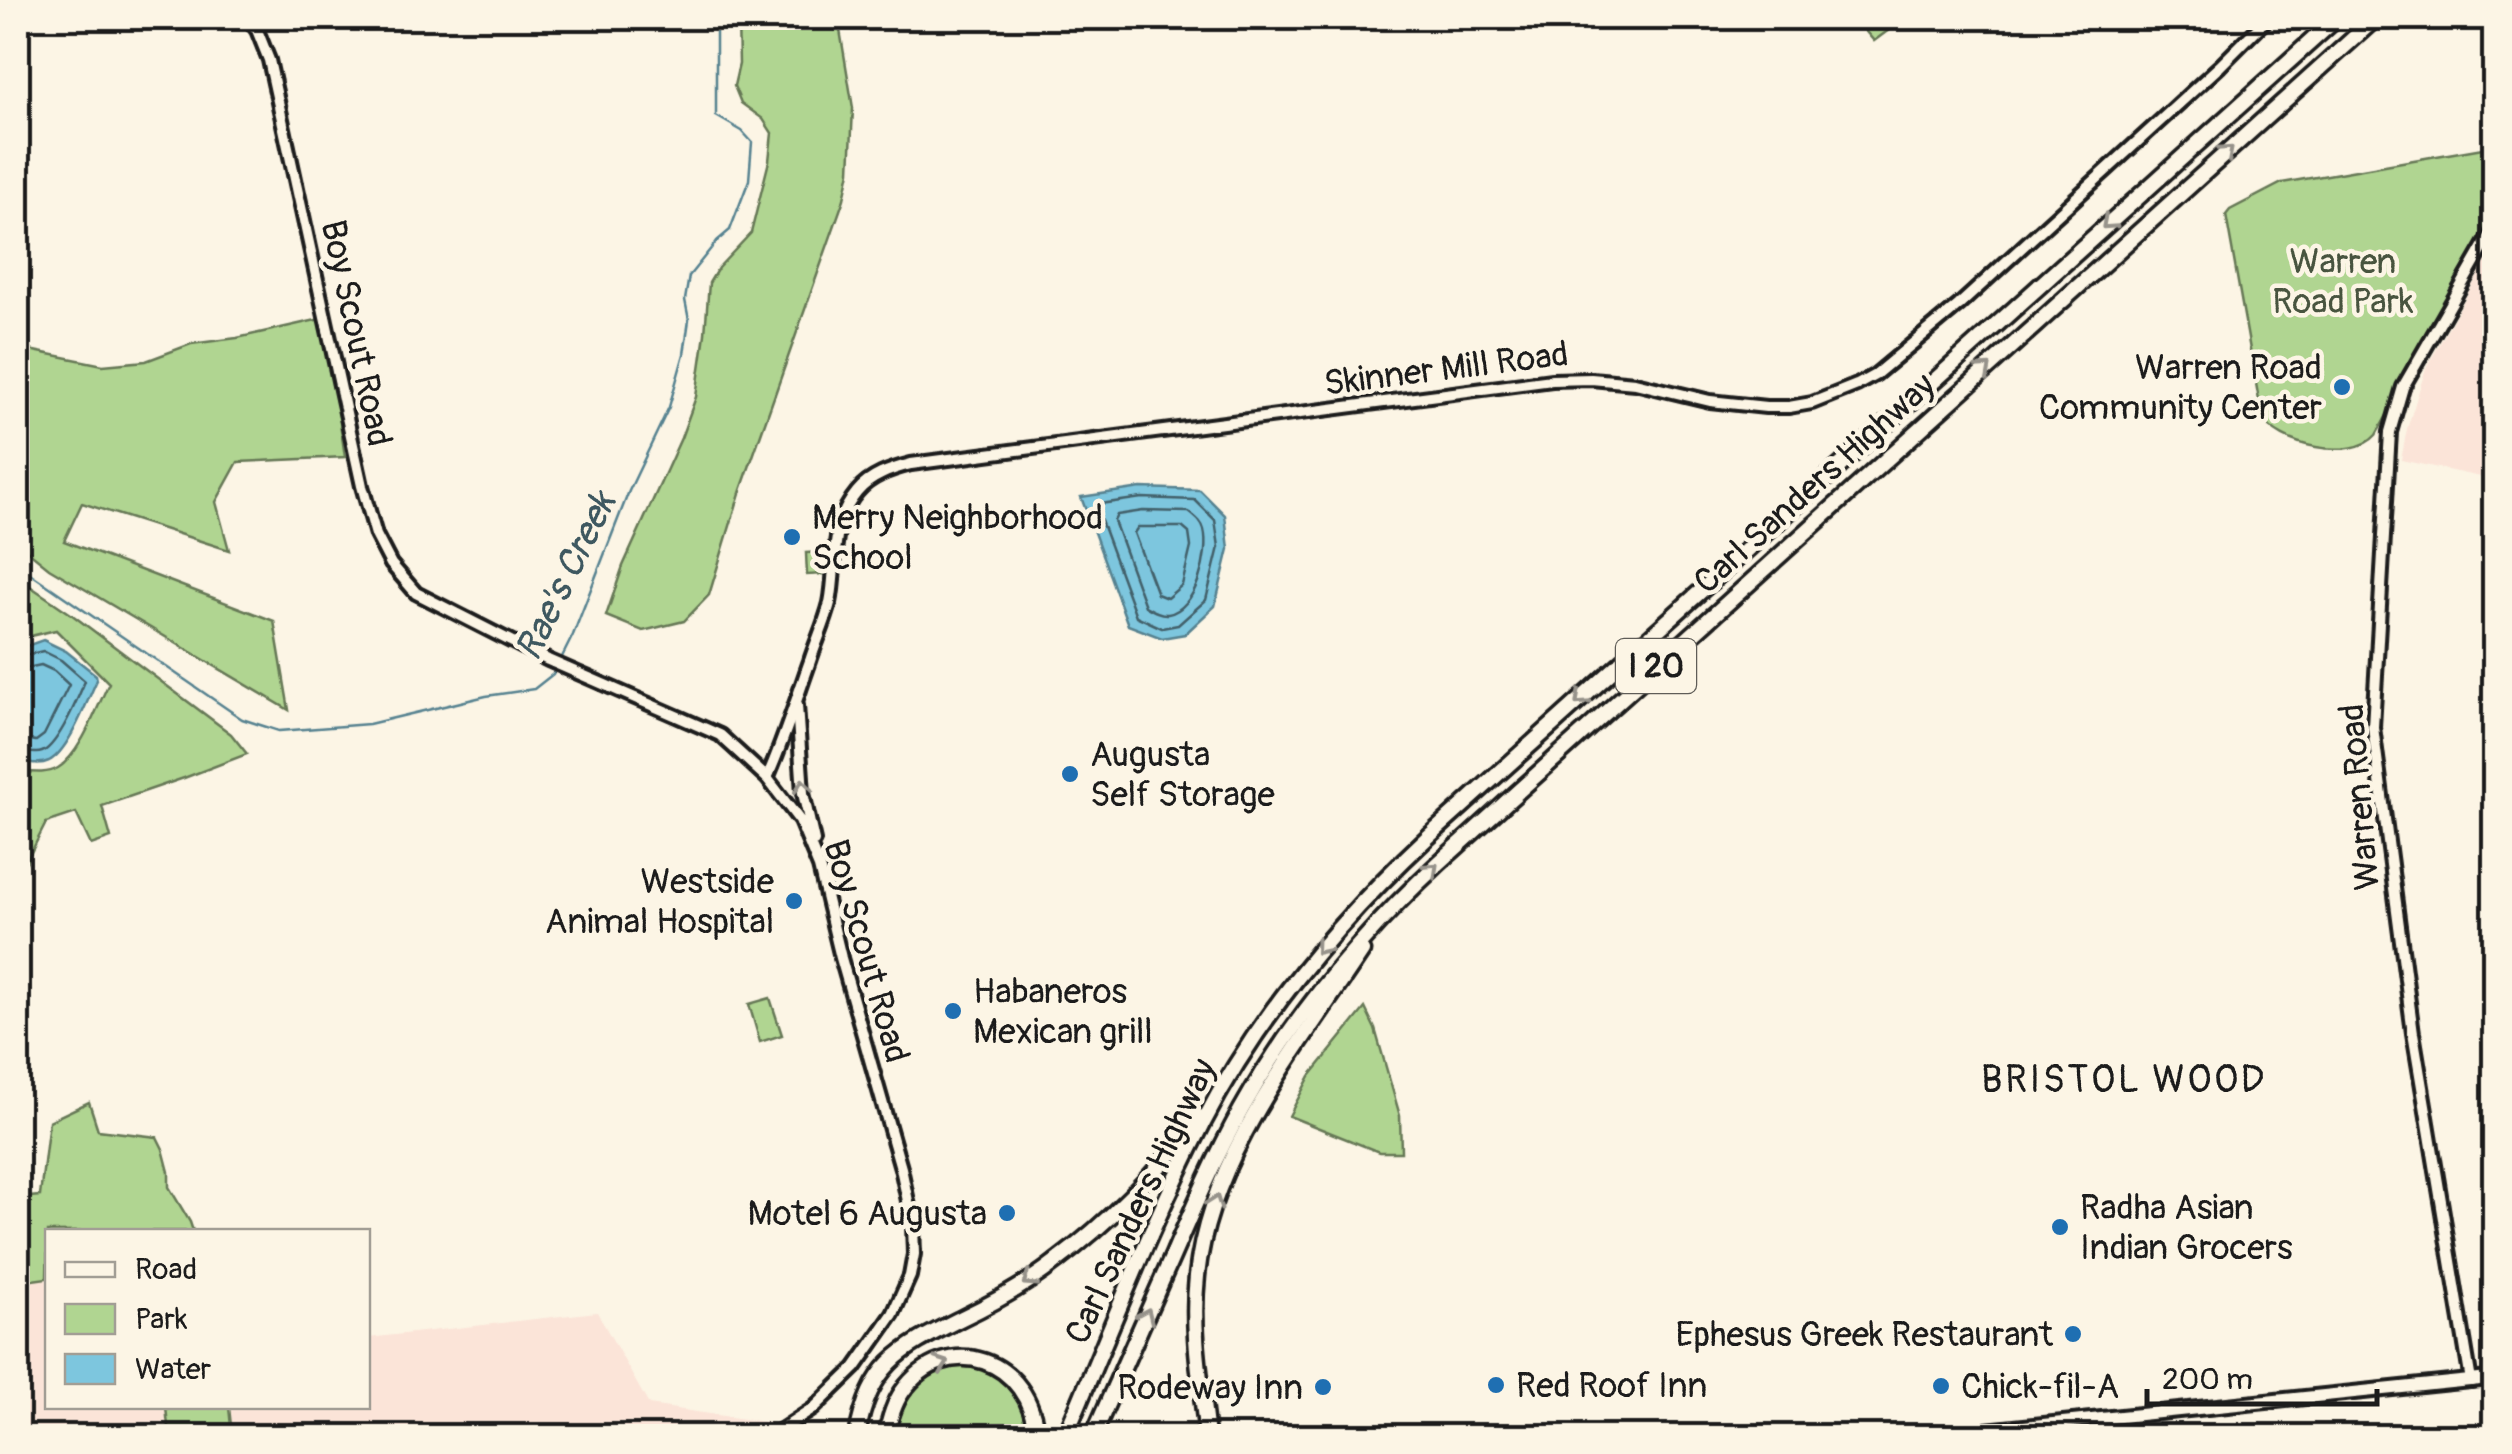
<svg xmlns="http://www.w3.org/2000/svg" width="2512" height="1454" font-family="Pangolin,sans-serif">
<rect width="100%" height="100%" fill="#fcf5e5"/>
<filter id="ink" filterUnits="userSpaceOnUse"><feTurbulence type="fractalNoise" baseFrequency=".01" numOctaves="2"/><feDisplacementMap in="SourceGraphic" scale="20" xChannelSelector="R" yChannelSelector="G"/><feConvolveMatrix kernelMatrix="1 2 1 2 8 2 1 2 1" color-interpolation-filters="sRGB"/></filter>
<g filter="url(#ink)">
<!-- built -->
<g fill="#fbe4d8">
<path d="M 2494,247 L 2494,480 L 2401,460 L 2407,429 L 2426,368 Z"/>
<path d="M 47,1277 L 48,1406 L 368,1406 L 368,1338 L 597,1312 L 649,1405 L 813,1429 L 814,1436 L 18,1436 L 18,1279 Z"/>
</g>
<!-- green -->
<g fill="#b0d591" stroke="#667856" stroke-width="2.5">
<path d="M 738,18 L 838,18 L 853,108 L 850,171 L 844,199 L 740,493 L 709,595 L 684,621 L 643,631 L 606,616 L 623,566 L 681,438 L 696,397 L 705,334 L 709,283 L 718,268 L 751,233 L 769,161 L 772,133 L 763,119 L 741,103 L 734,86 L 739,64 Z"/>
<path d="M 1854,18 L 1905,18 L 1874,41 Z"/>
<path d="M 2494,146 L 2494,223 L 2376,435 C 2353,462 2277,446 2262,417 L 2226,215 L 2230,210 L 2282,183 Z"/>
<path d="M 325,318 L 345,457 L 238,462 L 216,502 L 229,550 L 82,503 L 64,541 L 274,621 L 289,710 L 49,568 L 18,543 L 18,346 L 24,349 L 103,365 L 146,361 L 191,344 L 237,338 Z"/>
<path d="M 823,552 L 824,574 L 807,575 L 806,553 Z"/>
<path d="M 18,578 L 71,614 L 231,734 L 247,754 L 184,778 L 102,806 L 111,838 L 91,845 L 76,813 L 46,823 L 18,878 L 18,771 C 31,772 46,775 58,768 C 81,754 97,707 109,683 L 56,630 L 18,639 Z"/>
<path d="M 770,998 L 782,1035 L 760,1042 L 749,1004 Z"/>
<path d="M 1365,1008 L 1375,1029 L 1400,1116 L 1401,1152 L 1379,1152 L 1289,1116 L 1310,1076 Z"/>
<path d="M 89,1102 L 98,1130 L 157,1137 L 163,1149 L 169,1172 L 169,1187 L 190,1222 L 193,1231 L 48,1232 L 47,1278 L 18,1282 L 18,1198 L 40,1196 L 49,1121 Z"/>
<path d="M 955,1366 C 1009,1370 1022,1384 1028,1436 L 894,1436 C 905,1398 914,1377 955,1366 Z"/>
<path d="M 166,1407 L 229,1407 L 232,1436 L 169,1436 Z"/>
</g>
<!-- water -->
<g fill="#7dc6de" stroke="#568290" stroke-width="2.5">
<path d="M 1141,488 L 1200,490 L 1225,515 L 1229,549 L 1215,606 L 1185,634 L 1162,638 L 1128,625 L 1081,497 Z"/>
<path d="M 43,640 L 66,651 L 96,675 L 97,680 C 87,701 69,751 49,761 C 38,766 28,762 18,760 L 18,649 Z"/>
</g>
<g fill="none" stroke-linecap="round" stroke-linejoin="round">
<!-- shore -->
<g stroke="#43606a" stroke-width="2.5">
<path d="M 1142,498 L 1195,500 L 1215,520 L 1219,547 L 1206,600 L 1178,625 L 1162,628 L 1136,616 L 1097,510 L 1100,504 Z"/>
<path d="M 1143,511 L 1189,512 C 1196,518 1202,522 1204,530 C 1210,554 1196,610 1168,614 C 1160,615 1152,610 1145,606 L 1114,521 L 1117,515 Z"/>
<path d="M 1138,527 L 1182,527 L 1189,533 L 1191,547 L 1182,585 L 1167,598 L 1157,594 L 1134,533 Z"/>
<path d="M 18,657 L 43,651 L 61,660 L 85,681 C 78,698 58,746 42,752 C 35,755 25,751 18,751"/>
<path d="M 18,670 L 41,665 L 54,671 L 69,685 L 44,735 L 36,741 L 18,738"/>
</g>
<!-- stream -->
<g stroke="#568290" stroke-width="2.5">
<path d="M 18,565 L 242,719 L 279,731 L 369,724 L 486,696 L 534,689 L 553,674 L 556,668"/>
<path d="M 560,661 L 573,635 L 629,491 L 669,407 L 684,354 L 689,320 L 685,300 L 689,276 L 717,241 L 730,230 L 749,180 L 752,142 L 742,131 L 716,116 L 716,18"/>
</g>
<!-- secondary casing -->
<g stroke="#1c1c1c" stroke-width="18">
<g id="secondary">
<path d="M 248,18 L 257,30 L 269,60 L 362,486 L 376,535 L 391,564 L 416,593 L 548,660 L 720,735 L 767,778 L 800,821 L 819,867 L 841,958 L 901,1168 L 913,1225 L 914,1254 L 910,1276 L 893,1314 L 855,1368 L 813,1409 L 772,1436"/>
<path d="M 797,705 L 803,793 L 814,841"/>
<path d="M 767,778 C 784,740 796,700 810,661 C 816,642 825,623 830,603 C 838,563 828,527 857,492 C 870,476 891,469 911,464 L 1552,380 L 1591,379 L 1635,383 L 1710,401 L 1766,407 L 1789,407 L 1812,403 L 1857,385 L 1875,375 L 1959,305 L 2220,66 L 2268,18"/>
<path d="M 2471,1381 L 2413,1033 L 2373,727 L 2390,432 L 2403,387 L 2494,229"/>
</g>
</g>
<!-- primary casing -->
<g stroke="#1c1c1c" stroke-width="19">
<path id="primary" d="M 1932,1436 L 2494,1378"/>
</g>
<!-- highway casing -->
<g stroke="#1c1c1c" stroke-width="21">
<g id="highway">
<path d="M 857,1436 C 870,1363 901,1349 962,1318 C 995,1302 1026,1285 1054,1263 C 1109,1222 1158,1172 1199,1117"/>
<path d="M 886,1436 C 889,1421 893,1405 902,1392 C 947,1328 1032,1360 1036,1436"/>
<path d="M 1065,1436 C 1110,1332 1151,1224 1203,1123 C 1259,1014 1339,920 1428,837 L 2337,18"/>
<path d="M 1093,1436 C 1120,1376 1146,1315 1173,1255 C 1194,1206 1215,1157 1241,1110 C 1293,1017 1361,935 1440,862 L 2376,18"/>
<path d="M 1207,1436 C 1201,1383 1191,1330 1197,1276 C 1209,1157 1298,1048 1362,951"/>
</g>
</g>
<!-- secondary -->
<use href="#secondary" stroke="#fcf5e5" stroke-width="10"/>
<!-- primary -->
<use href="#primary" stroke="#fcf5e5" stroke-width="11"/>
<!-- highway -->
<use href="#highway" stroke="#fcf5e5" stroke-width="14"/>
</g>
<!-- one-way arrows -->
<defs><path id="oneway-chevron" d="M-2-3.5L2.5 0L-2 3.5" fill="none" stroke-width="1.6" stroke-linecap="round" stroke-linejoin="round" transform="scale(2.5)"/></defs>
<g stroke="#97938b">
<use href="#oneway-chevron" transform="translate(2227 152) rotate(-42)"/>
<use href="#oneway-chevron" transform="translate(2108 223) rotate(138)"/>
<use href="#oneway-chevron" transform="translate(1985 370) rotate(-42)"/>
<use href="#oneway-chevron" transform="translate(1581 699) rotate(138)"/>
<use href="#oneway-chevron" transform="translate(803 786) rotate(-97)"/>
<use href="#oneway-chevron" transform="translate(1432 869) rotate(-43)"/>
<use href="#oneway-chevron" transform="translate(1321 948) rotate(130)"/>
<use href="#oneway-chevron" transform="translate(1215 1202) rotate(-70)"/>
<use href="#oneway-chevron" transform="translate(1029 1280) rotate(147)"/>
<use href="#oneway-chevron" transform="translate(1146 1315) rotate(-66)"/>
<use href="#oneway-chevron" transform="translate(942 1364) rotate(-19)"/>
</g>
</g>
<!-- markers -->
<g fill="#1f6fb2" stroke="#fcf5e5" stroke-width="4">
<circle cx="2342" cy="387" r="10"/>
<circle cx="792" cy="537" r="10"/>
<circle cx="1070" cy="774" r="10"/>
<circle cx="794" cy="901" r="10"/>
<circle cx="953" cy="1011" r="10"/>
<circle cx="1007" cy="1213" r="10"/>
<circle cx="2060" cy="1227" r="10"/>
<circle cx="2073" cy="1334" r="10"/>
<circle cx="1496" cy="1385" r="10"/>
<circle cx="1941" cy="1386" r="10"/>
<circle cx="1323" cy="1387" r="10"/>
</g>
<g text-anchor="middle" stroke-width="9" stroke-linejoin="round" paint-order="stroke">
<!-- shield labels -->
<rect fill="#fcf5e5" stroke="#5f5d58" stroke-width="2.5" x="1616" y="639" width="80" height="54" rx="8"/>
<g font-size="32" font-weight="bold" fill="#1c1c1c">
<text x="1656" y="677">I 20</text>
</g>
<!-- park labels -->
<g font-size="35" fill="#48543f" stroke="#fcf5e5">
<text x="2343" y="273">Warren<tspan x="2343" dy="40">Road Park</tspan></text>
</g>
<!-- street labels -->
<g font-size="35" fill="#1c1c1c" stroke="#fcf5e5">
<text transform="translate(357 333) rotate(78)" y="12">Boy Scout Road</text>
<text transform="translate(1446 368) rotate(-7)" y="12">Skinner Mill Road</text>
<text transform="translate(1814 483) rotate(-42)" y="12">Carl Sanders Highway</text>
<text transform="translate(2359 797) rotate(-95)" y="12">Warren Road</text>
<text transform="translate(867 951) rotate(74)" y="12">Boy Scout Road</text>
<text transform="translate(1140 1201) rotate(-65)" y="12">Carl Sanders Highway</text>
</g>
<!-- poi labels -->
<g font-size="35" fill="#1c1c1c" stroke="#fcf5e5" text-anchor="start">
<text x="2322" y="379" text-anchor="end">Warren Road<tspan x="2322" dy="40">Community Center</tspan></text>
<text x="812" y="529">Merry Neighborhood<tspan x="812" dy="40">School</tspan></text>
<text x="1090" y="766">Augusta<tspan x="1090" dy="40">Self Storage</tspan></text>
<text x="774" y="893" text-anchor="end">Westside<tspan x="774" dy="40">Animal Hospital</tspan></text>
<text x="973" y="1003">Habaneros<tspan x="973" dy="40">Mexican grill</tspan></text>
<text x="2080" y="1219">Radha Asian<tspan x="2080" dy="40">Indian Grocers</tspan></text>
<text x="987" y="1225" text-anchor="end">Motel 6 Augusta</text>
<text x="2053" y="1346" text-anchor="end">Ephesus Greek Restaurant</text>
<text x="1516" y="1397">Red Roof Inn</text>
<text x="1961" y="1398">Chick-fil-A</text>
<text x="1303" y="1399" text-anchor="end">Rodeway Inn</text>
</g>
<!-- water labels -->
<g font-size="38" font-style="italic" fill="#3e5860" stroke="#fcf5e5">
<text transform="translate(565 576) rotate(-64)" y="13">Rae's Creek</text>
</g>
<!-- neighbourhood labels -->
<g font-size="38" letter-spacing="2.5" fill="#1c1c1c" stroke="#fcf5e5">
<text x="2124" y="1092">BRISTOL WOOD</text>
</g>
</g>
<!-- margin -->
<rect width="2512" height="1454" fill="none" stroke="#fcf5e5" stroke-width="60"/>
<rect x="30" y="30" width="2452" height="1394" fill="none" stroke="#1c1c1c" stroke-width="4" filter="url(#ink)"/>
<!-- legend -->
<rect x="45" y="1229" width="325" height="180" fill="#fcf5e5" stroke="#a29e95" stroke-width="2.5"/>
<rect x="65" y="1262" width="50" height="15" fill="#fcf5e5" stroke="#a29e95" stroke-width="2.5"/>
<text x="135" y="1279" font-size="30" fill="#1c1c1c">Road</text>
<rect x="65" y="1304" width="50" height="30" fill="#b0d591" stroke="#a29e95" stroke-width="2.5"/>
<text x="135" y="1329" font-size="30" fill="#1c1c1c">Park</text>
<rect x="65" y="1354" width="50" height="30" fill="#7dc6de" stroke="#a29e95" stroke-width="2.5"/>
<text x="135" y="1379" font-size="30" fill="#1c1c1c">Water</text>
<!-- scale -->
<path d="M2147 1389v15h230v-15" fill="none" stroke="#1c1c1c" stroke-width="5"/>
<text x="2162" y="1389" font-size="30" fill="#1c1c1c" stroke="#fcf5e5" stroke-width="8" paint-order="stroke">200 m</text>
</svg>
